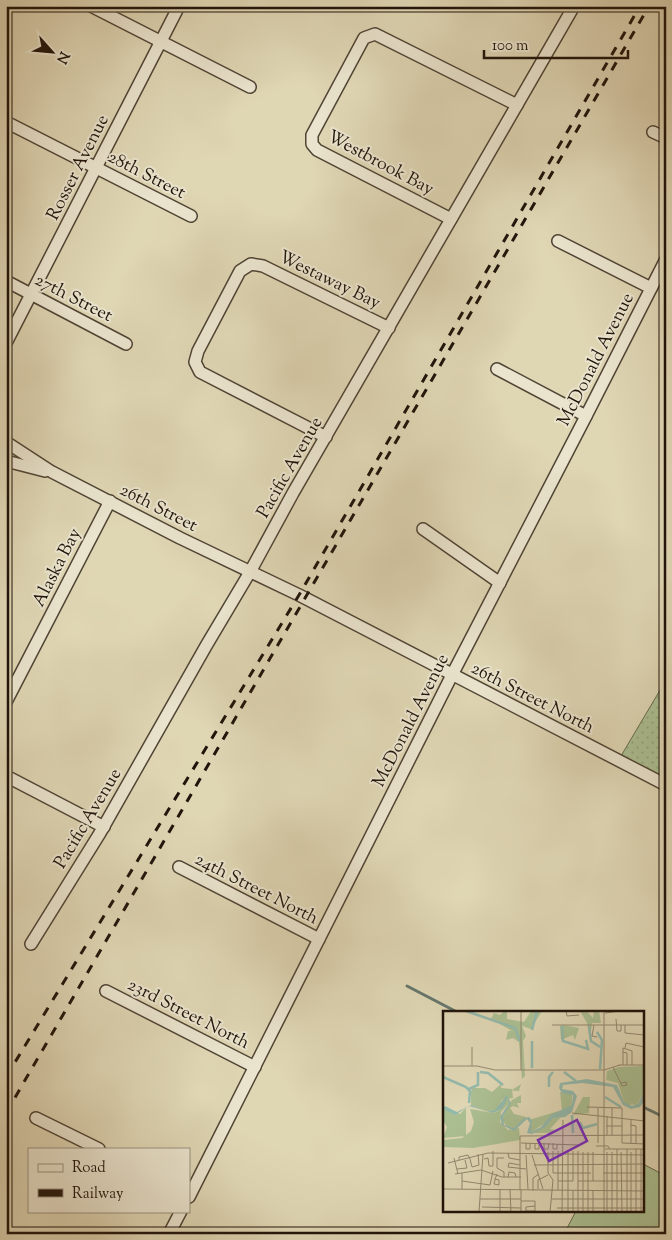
<svg xmlns="http://www.w3.org/2000/svg" width="672" height="1240" font-family="'Sorts Mill Goudy',serif">
<defs>
<pattern id="green-dots" width="8" height="8" patternUnits="userSpaceOnUse" patternTransform="scale(1.25)"><rect width="8" height="8" fill="#abbf92"/><path d="M2 2h.1M6 6h.1" fill="none" stroke="#93a37d" stroke-width="1.8" stroke-linecap="round"/></pattern>
</defs>
<rect width="100%" height="100%" fill="#dfd6b4"/>
<filter id="stains"><feTurbulence type="fractalNoise" baseFrequency=".004" numOctaves="4"/><feColorMatrix values="0 0 0 0 .2 0 0 0 0 .09 0 0 0 0 .02 0 0 0 .5 -.17"/></filter>
<radialGradient id="worn" r=".72"><stop offset=".6" stop-color="#630" stop-opacity="0"/><stop offset="1" stop-color="#630" stop-opacity=".3"/></radialGradient>
<!-- green -->
<path fill="url(#green-dots)" stroke="#666a4e" d="M 666,680 L 666,780 L 621,756 Z"/>
<!-- pitch -->
<path fill="#abbf92" stroke="#666a4e" d="M 643,1164 L 666,1176 L 666,1234 L 564,1234 L 576,1211 L 643,1211 Z"/>
<g fill="none" stroke-linecap="round" stroke-linejoin="round">
<!-- stream -->
<g stroke="#65776c" stroke-width="3">
<path d="M 407,986 L 457,1012"/>
<path d="M 643,1107 L 666,1118"/>
</g>
<!-- minor casing -->
<g stroke="#504435" stroke-width="14">
<g id="minor">
<path d="M 91,6 L 250,87"/>
<path d="M 6,122 L 191,216"/>
<path d="M 653,132 L 666,138"/>
<path d="M 451,219 L 317,150 L 312,144 L 312,135 L 364,38 L 375,34 L 517,105"/>
<path d="M 558,241 L 651,288"/>
<path d="M 6,281 L 126,344"/>
<path d="M 6,343 L 179,6"/>
<path d="M 497,369 L 586,416"/>
<path d="M 326,437 L 200,372 L 195,362 L 198,351 L 240,271 L 251,264 L 263,266 L 389,328"/>
<path d="M 6,442 L 52,472 L 180,538 L 299,595 L 666,785"/>
<path d="M 6,461 L 45,471"/>
<path d="M 423,529 L 500,583"/>
<path d="M 6,702 L 110,501"/>
<path d="M 6,776 L 104,827"/>
<path d="M 179,867 L 319,939"/>
<path d="M 31,944 L 100,833 L 206,646 L 250,572 L 293,493 L 574,6"/>
<path d="M 106,991 L 255,1067"/>
<path d="M 36,1118 L 99,1149"/>
<path d="M 189,1197 L 452,675 L 584,420 L 666,259"/>
<path d="M 169,1234 L 181,1211"/>
</g>
</g>
<!-- minor -->
<use href="#minor" stroke="#eae4ce" stroke-width="11"/>
<!-- rail -->
<g stroke="#20140b" stroke-width="3" stroke-dasharray="9 9" stroke-linecap="butt">
<path d="M 6,1077 L 299,595 L 640,6"/>
<path d="M 6,1113 L 649,6"/>
</g>
</g>
<g text-anchor="middle" stroke-width="4" stroke-linejoin="round" paint-order="stroke">
<!-- street labels -->
<g font-size="18" fill="#20140b" stroke="#eae4ce">
<text transform="translate(381 162) rotate(28)" y="6">Westbrook Bay</text>
<text transform="translate(77 167) rotate(-63)" y="6">Rosser Avenue</text>
<text transform="translate(147 174) rotate(27)" y="6">28th Street</text>
<text transform="translate(330 279) rotate(26)" y="6">Westaway Bay</text>
<text transform="translate(74 297) rotate(27)" y="6">27th Street</text>
<text transform="translate(595 359) rotate(-63)" y="6">McDonald Avenue</text>
<text transform="translate(289 467) rotate(-60)" y="6">Pacific Avenue</text>
<text transform="translate(159 507) rotate(27)" y="6">26th Street</text>
<text transform="translate(56 567) rotate(-63)" y="6">Alaska Bay</text>
<text transform="translate(533 697) rotate(27)" y="6">26th Street North</text>
<text transform="translate(410 720) rotate(-63)" y="6">McDonald Avenue</text>
<text transform="translate(87 818) rotate(-59)" y="6">Pacific Avenue</text>
<text transform="translate(257 888) rotate(27)" y="6">24th Street North</text>
<text transform="translate(189 1013) rotate(27)" y="6">23rd Street North</text>
</g>
</g>
<!-- overview -->
<g transform="translate(443 1011)">
<rect width="201" height="201" fill="#dfd6b4"/>
<path d="M 201,55 L 201,81 L 186,95 L 181,91 L 175,72 L 163,69 L 164,60 L 176,56 ZM 58,73 L 58,77 L 69,78 L 70,87 L 28,94 L 29,77 L 42,77 L 49,81 ZM 140,86 L 147,86 L 146,102 L 130,104 ZM 62,87 L 66,87 L 66,92 L 58,101 L 57,111 L 65,119 L 76,117 L 77,129 L 30,137 L 0,136 L 0,129 L 19,127 L 28,120 L 31,111 L 27,98 L 51,102 L 59,98 Z" fill="#abbf92"/>
<path d="M 61,0 L 64,0 L 64,8 L 81,11 L 88,0 L 99,0 L 88,18 L 79,15 L 83,25 L 80,30 L 82,65 L 79,68 L 76,31 L 70,27 L 63,29 L 65,20 L 69,20 L 48,8 L 51,2 L 57,4 ZM 137,0 L 144,0 L 150,7 L 151,0 L 156,0 L 158,12 L 149,12 L 147,30 L 144,12 ZM 121,14 L 136,17 L 132,29 L 130,24 L 118,29 L 117,15 ZM 78,73 L 76,80 L 59,79 L 54,83 L 61,85 L 54,99 L 43,100 L 28,94 L 28,80 L 31,77 L 32,85 L 41,90 L 46,86 L 46,83 L 51,86 L 57,79 L 69,79 ZM 198,74 L 201,81 L 194,94 L 183,93 L 195,84 ZM 117,81 L 129,83 L 129,94 L 87,122 L 89,108 L 119,99 ZM 78,84 L 78,92 L 74,92 L 76,97 L 70,95 L 67,97 L 71,103 L 83,106 L 71,117 L 64,116 L 59,109 L 61,102 L 69,89 ZM 3,97 L 17,103 L 23,97 L 23,125 L 0,127 L 4,116 L 0,110 L 0,98 ZM 118,106 L 107,118 L 113,119 L 109,122 L 91,122 L 110,107 Z" fill="#abbf92"/>
<path d="M 144,68 L 174,74 L 181,91 L 189,95 L 195,93 L 201,81 L 200,92 L 197,96 L 188,98 L 180,94 L 170,76 L 139,72 L 120,74 L 119,78 L 130,80 L 134,85 L 129,101 L 122,106 L 110,107 L 102,116 L 89,123 L 84,122 L 87,112 L 84,108 L 71,120 L 59,114 L 57,106 L 66,92 L 65,86 L 59,98 L 50,102 L 26,95 L 12,104 L 0,98 L 2,95 L 14,101 L 28,94 L 43,100 L 52,99 L 64,84 L 68,92 L 60,105 L 61,114 L 71,117 L 81,107 L 86,106 L 89,109 L 88,121 L 98,116 L 108,104 L 129,94 L 130,84 L 119,82 L 116,77 L 117,72 Z" fill="#93b9ac"/>
<path fill="none" stroke="#93b9ac" stroke-width="2.5" d="M 23,0 L 72,17 L 77,30M 119,15 L 120,30 L 145,38 L 143,29M 146,15 L 148,30 L 157,36M 89,19 L 94,0M 154,21 L 159,29 L 157,58M 89,30 L 89,57M 37,61 L 45,62 L 60,74M 121,61 L 133,70M 0,66 L 23,76 L 27,80 L 26,92M 106,76 L 106,66 L 110,61M 26,78 L 35,74 L 35,61M 162,86 L 178,96M 129,104 L 130,122M 137,111 L 140,117 L 154,113"/>
<path fill="none" stroke="#938870" stroke-width="1" d="M 78,0 L 78,59M 123,0 L 124,5 L 136,4M 162,2 L 177,0M 173,8 L 174,20 L 178,20 L 178,14M 109,14 L 202,14M 151,14 L 149,25 L 154,26M 182,14 L 182,22 L 201,24M 29,36 L 29,55M 182,37 L 183,32 L 201,36M 180,41 L 184,42 L 184,54M 176,54 L 202,54M 180,54 L 180,37 L 189,40 L 189,54M 0,55 L 34,55 L 52,59 L 161,59 L 177,54M 170,56 L 179,75 L 184,74 L 183,71 L 178,72M 144,96 L 179,97 L 179,132 L 202,133M 169,97 L 169,124M 129,102 L 202,110M 164,105 L 164,124M 188,109 L 188,132M 188,114 L 193,115 L 193,133M 163,115 L 179,115M 78,132 L 135,134M 83,132 L 83,138 L 87,138 L 87,132M 92,132 L 92,138 L 96,138 L 96,132M 101,132 L 101,138 L 105,138 L 106,132M 110,132 L 110,138 L 114,138 L 114,133M 155,132 L 155,97M 153,135 L 165,135 L 167,138M 162,138 L 202,138M 174,138 L 174,201M 184,138 L 184,201M 193,138 L 193,201M 198,138 L 198,201M 110,140 L 110,162 L 148,162M 115,140 L 115,179M 135,140 L 135,201M 105,141 L 105,162 L 110,169 L 107,201M 125,141 L 125,201M 140,141 L 140,201M 145,141 L 145,201M 164,141 L 164,179M 169,141 L 169,201M 178,141 L 179,201M 188,141 L 188,201M 65,142 L 66,147 L 77,149M 83,144 L 85,178M 89,144 L 100,178M 11,147 L 15,163M 27,148 L 29,156 L 36,154 L 35,143M 41,148 L 45,147 L 46,155 L 50,155 L 50,140M 16,149 L 16,146 L 25,144 L 27,148M 5,152 L 45,142 L 202,144M 77,154 L 66,152 L 65,156 L 83,158M 91,154 L 202,153M 14,158 L 24,157 L 22,149M 19,162 L 19,178M 160,162 L 202,162M 12,163 L 38,159 L 59,166 L 78,166M 61,166 L 61,161 L 54,157 L 54,147 L 61,147M 65,166 L 66,161 L 72,162 L 73,166M 52,168 L 56,169 L 56,174 L 51,173 L 52,169 L 52,167 L 53,166 L 54,163M 19,170 L 47,174 L 50,160M 115,170 L 130,170 L 130,140M 135,170 L 202,170M 150,170 L 150,141M 0,178 L 202,180M 57,178 L 57,201M 67,178 L 68,201M 95,178 L 95,169 L 105,164M 77,179 L 77,125 L 202,124M 78,179 L 78,201M 130,179 L 130,201M 90,180 L 90,167 L 96,163M 150,180 L 150,201M 164,180 L 164,201M 37,188 L 78,188M 109,188 L 202,188M 78,190 L 92,190 L 92,201M 39,196 L 78,197M 114,197 L 202,197M 92,200 L 83,200 L 83,196 L 92,195M 36,201 L 40,143M 119,201 L 120,109M 161,201 L 161,0"/>
<path fill="#7b2cbf" fill-opacity="0.15" stroke="#7b2cbf" stroke-width="2.5" d="M 134,109 L 144,130 L 106,150 L 95,129 Z"/>
<rect width="201" height="201" fill="none" stroke="#20140b" stroke-width="2.5"/>
</g>
<!-- margin -->
<rect width="672" height="1240" fill="none" stroke="#dfd6b4" stroke-width="25"/>
<rect x="8" y="8" width="657" height="1225" fill="none" stroke="#20140b" stroke-width="2.5"/>
<rect x="12" y="12" width="647" height="1215" fill="none" stroke="#20140b"/>
<!-- legend -->
<rect x="28" y="1148" width="162" height="65" fill="#eae4ce" stroke="#999180"/>
<rect x="38" y="1164" width="25" height="8" fill="#eae4ce" stroke="#999180"/>
<text x="72" y="1172" font-size="15" fill="#20140b">Road</text>
<rect x="38" y="1189" width="25" height="8" fill="#20140b" stroke="#999180"/>
<text x="72" y="1198" font-size="15" fill="#20140b">Railway</text>
<!-- north arrow -->
<g transform="translate(52 52) rotate(117)" stroke="#eae4ce" stroke-width="4" paint-order="stroke">
<path d="M0-4L9 19L0 12L-9 19Z" fill="#20140b"/>
<text y="-8" font-size="14" font-weight="bold" text-anchor="middle" fill="#20140b">N</text>
</g>
<!-- scale -->
<path d="M484 50v8h144v-8" fill="none" stroke="#20140b" stroke-width="2.5"/>
<text x="492" y="50" font-size="15" fill="#20140b" stroke="#eae4ce" stroke-width="4" paint-order="stroke">100 m</text>
<rect width="100%" height="100%" filter="url(#stains)"/>
<rect width="100%" height="100%" fill="url(#worn)"/>
</svg>
